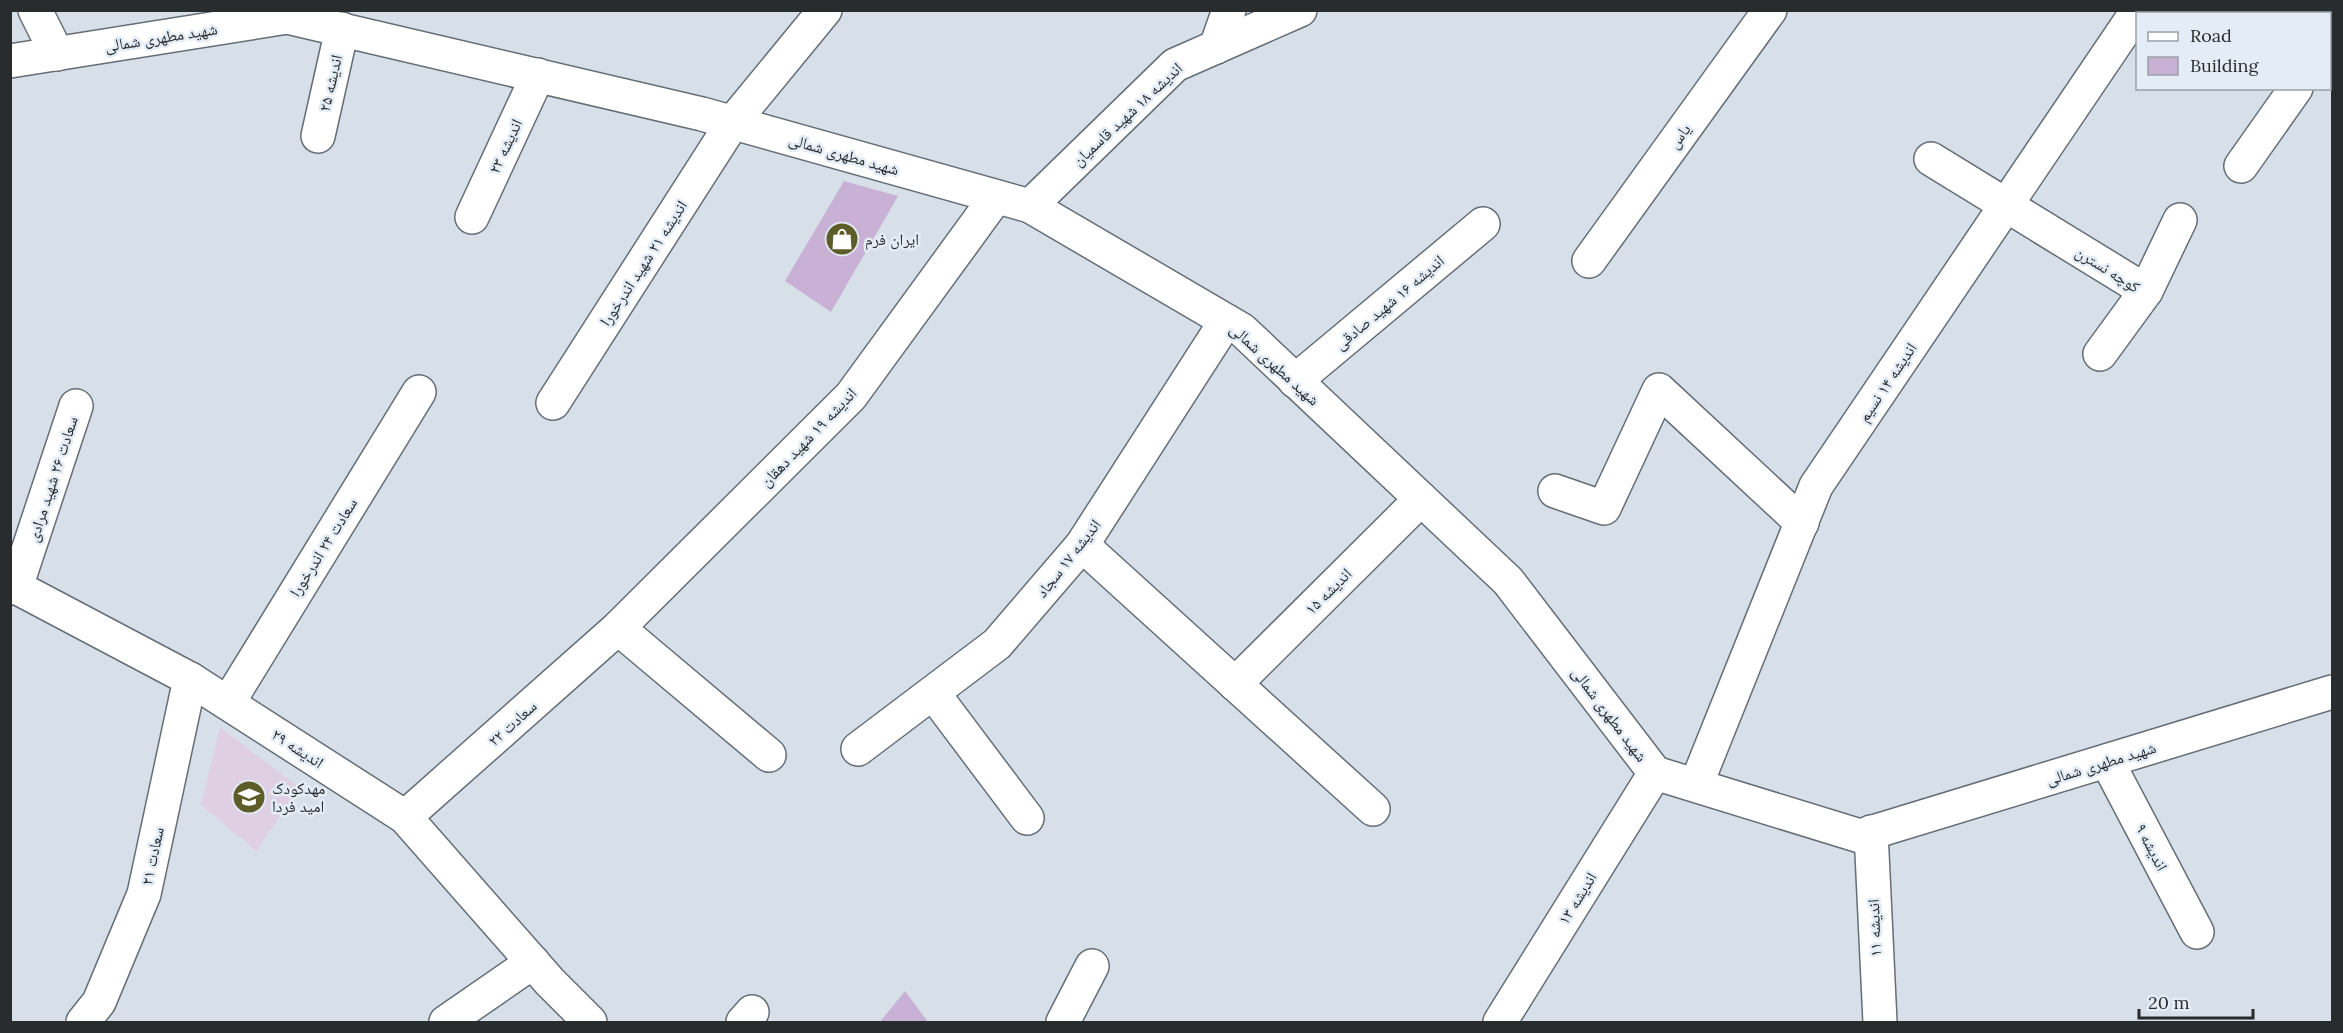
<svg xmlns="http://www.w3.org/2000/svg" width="2343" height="1033" font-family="Lora,'Noto Naskh Arabic',serif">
<rect width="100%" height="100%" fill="#d7e0e9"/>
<!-- education -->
<path fill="#decfe2" d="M 220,727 L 300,788 L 256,851 L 201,805 Z"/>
<!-- building -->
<g fill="#c8b1d4">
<path d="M 844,181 L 898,196 L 831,312 L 785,281 Z"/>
<path d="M 905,991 L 928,1022 L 880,1022 Z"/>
</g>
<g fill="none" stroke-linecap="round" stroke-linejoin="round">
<!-- street casing -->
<g stroke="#656d75" stroke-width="36">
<g id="street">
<path d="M 35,10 L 57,54"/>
<path d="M 2330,41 L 2332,37"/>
<path d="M 1216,47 L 1229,10"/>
<path d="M 318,136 L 342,29"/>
<path d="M 1931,159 L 2146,291 L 2100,354"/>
<path d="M 2241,166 L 2296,88"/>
<path d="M 1030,206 L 1175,65 L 1300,10"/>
<path d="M 472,217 L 538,75"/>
<path d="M 1589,261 L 1770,10"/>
<path d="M 2146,291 L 2180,220"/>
<path d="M 1295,381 L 1483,224"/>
<path d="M 553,403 L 733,122 L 825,10"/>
<path d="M 1555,491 L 1604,508 L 1659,390 L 1802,523"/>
<path d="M 1082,545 L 1373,809"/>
<path d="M 16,587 L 76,406"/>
<path d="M 10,588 L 16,587 L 190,679 L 405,817 L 550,982 L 590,1022"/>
<path d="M 618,628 L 769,755"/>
<path d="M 1235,684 L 1421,499"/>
<path d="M 933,693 L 1027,818"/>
<path d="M 228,703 L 419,392"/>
<path d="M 858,749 L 997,644 L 1082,545 L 1226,321"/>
<path d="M 2107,761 L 2197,932"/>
<path d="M 1696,785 L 1816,486 L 2138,10"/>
<path d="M 405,817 L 618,628 L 851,396 L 996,197"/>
<path d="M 1871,832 L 1880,1022"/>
<path d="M 83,1022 L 99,1002 L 144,894 L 190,679"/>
<path d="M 446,1022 L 533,962"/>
<path d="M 743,1022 L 752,1012"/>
<path d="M 1063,1022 L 1092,966"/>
<path d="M 1500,1022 L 1655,773"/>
</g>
</g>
<!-- secondary casing -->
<g stroke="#656d75" stroke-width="36">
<path id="secondary" d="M 10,61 L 287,17 L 702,114 L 1030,206 L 1242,330 L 1508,581 L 1655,773 L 1860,836 L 2332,692"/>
</g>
<!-- street -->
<use href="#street" stroke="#fff" stroke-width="33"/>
<!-- secondary -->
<use href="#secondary" stroke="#fff" stroke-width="33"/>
</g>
<!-- icons -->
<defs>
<g id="shop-disc" transform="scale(1.725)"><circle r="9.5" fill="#5e5c29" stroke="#e4edf6"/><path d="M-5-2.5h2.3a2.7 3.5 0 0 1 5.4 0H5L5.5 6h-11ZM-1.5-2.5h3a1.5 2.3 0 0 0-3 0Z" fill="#fff"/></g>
<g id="school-disc" transform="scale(1.725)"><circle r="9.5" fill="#5e5c29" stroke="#e4edf6"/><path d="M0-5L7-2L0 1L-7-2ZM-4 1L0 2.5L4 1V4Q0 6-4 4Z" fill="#fff"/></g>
</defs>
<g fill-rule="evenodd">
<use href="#shop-disc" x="842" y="239"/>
<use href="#school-disc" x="249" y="797"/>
</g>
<g text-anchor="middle" stroke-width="5" stroke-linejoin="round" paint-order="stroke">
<!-- street labels -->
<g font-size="16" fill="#282c2f" stroke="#e4edf6">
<text transform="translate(161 37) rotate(-9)" y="6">شهید مطهری شمالی</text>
<text transform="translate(330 83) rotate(-77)" y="6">اندیشه ۲۵</text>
<text transform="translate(1127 114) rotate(-43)" y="6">اندیشه ۱۸ شهید قاسمیان</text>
<text transform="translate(1679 136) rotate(-54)" y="6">یاس</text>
<text transform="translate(505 146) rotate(-65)" y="6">اندیشه ۲۳</text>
<text transform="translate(844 154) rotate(16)" y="6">شهید مطهری شمالی</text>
<text transform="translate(643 263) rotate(-57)" y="6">اندیشه ۲۱ شهید اندرخورا</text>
<text transform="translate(2108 269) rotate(32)" y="6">کوچه نسترن</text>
<text transform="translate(1389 302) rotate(-40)" y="6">اندیشه ۱۶ شهید صادقی</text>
<text transform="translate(1275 364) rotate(42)" y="6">شهید مطهری شمالی</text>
<text transform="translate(1887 382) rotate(-56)" y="6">اندیشه ۱۴ نسیم</text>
<text transform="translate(808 437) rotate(-46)" y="6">اندیشه ۱۹ شهید دهقان</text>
<text transform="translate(52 479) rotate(-72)" y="6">سعادت ۲۶ شهید مرادی</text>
<text transform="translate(323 547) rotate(-58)" y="6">سعادت ۲۴ اندرخورا</text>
<text transform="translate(1068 558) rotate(-52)" y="6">اندیشه ۱۷ سجاد</text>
<text transform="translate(1328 591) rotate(-45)" y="6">اندیشه ۱۵</text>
<text transform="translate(1610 714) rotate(53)" y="6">شهید مطهری شمالی</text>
<text transform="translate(512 723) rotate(-42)" y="6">سعادت ۲۲</text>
<text transform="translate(298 748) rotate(33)" y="6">اندیشه ۲۹</text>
<text transform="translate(2101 763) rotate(-17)" y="6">شهید مطهری شمالی</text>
<text transform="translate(2152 847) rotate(63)" y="6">اندیشه ۹</text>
<text transform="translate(152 856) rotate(-78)" y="6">سعادت ۲۱</text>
<text transform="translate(1577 898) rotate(-58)" y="6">اندیشه ۱۳</text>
<text transform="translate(1874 928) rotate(-92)" y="6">اندیشه ۱۱</text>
</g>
<!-- poi labels -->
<g font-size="16" fill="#282c2f" stroke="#e4edf6" text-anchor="start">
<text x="865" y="245">ایران فرم</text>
<text x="272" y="794">مهدکودک<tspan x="272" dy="18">امید فردا</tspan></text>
</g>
</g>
<!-- border -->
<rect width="2343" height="1033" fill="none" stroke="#282c2f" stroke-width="24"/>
<!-- legend -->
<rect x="2136" y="12" width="195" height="78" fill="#e4edf6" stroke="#99a0a6" stroke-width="1.5"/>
<rect x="2148" y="32" width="30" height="9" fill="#ffffff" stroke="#99a0a6" stroke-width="1.5"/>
<text x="2190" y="42" font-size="18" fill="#282c2f">Road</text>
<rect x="2148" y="57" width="30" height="18" fill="#c8b1d4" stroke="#99a0a6" stroke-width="1.5"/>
<text x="2190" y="72" font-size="18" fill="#282c2f">Building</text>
<!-- scale -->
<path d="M2139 1009v9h114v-9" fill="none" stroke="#282c2f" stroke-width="3"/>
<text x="2148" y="1009" font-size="18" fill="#282c2f" stroke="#e4edf6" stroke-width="4.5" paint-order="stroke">20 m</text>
</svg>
